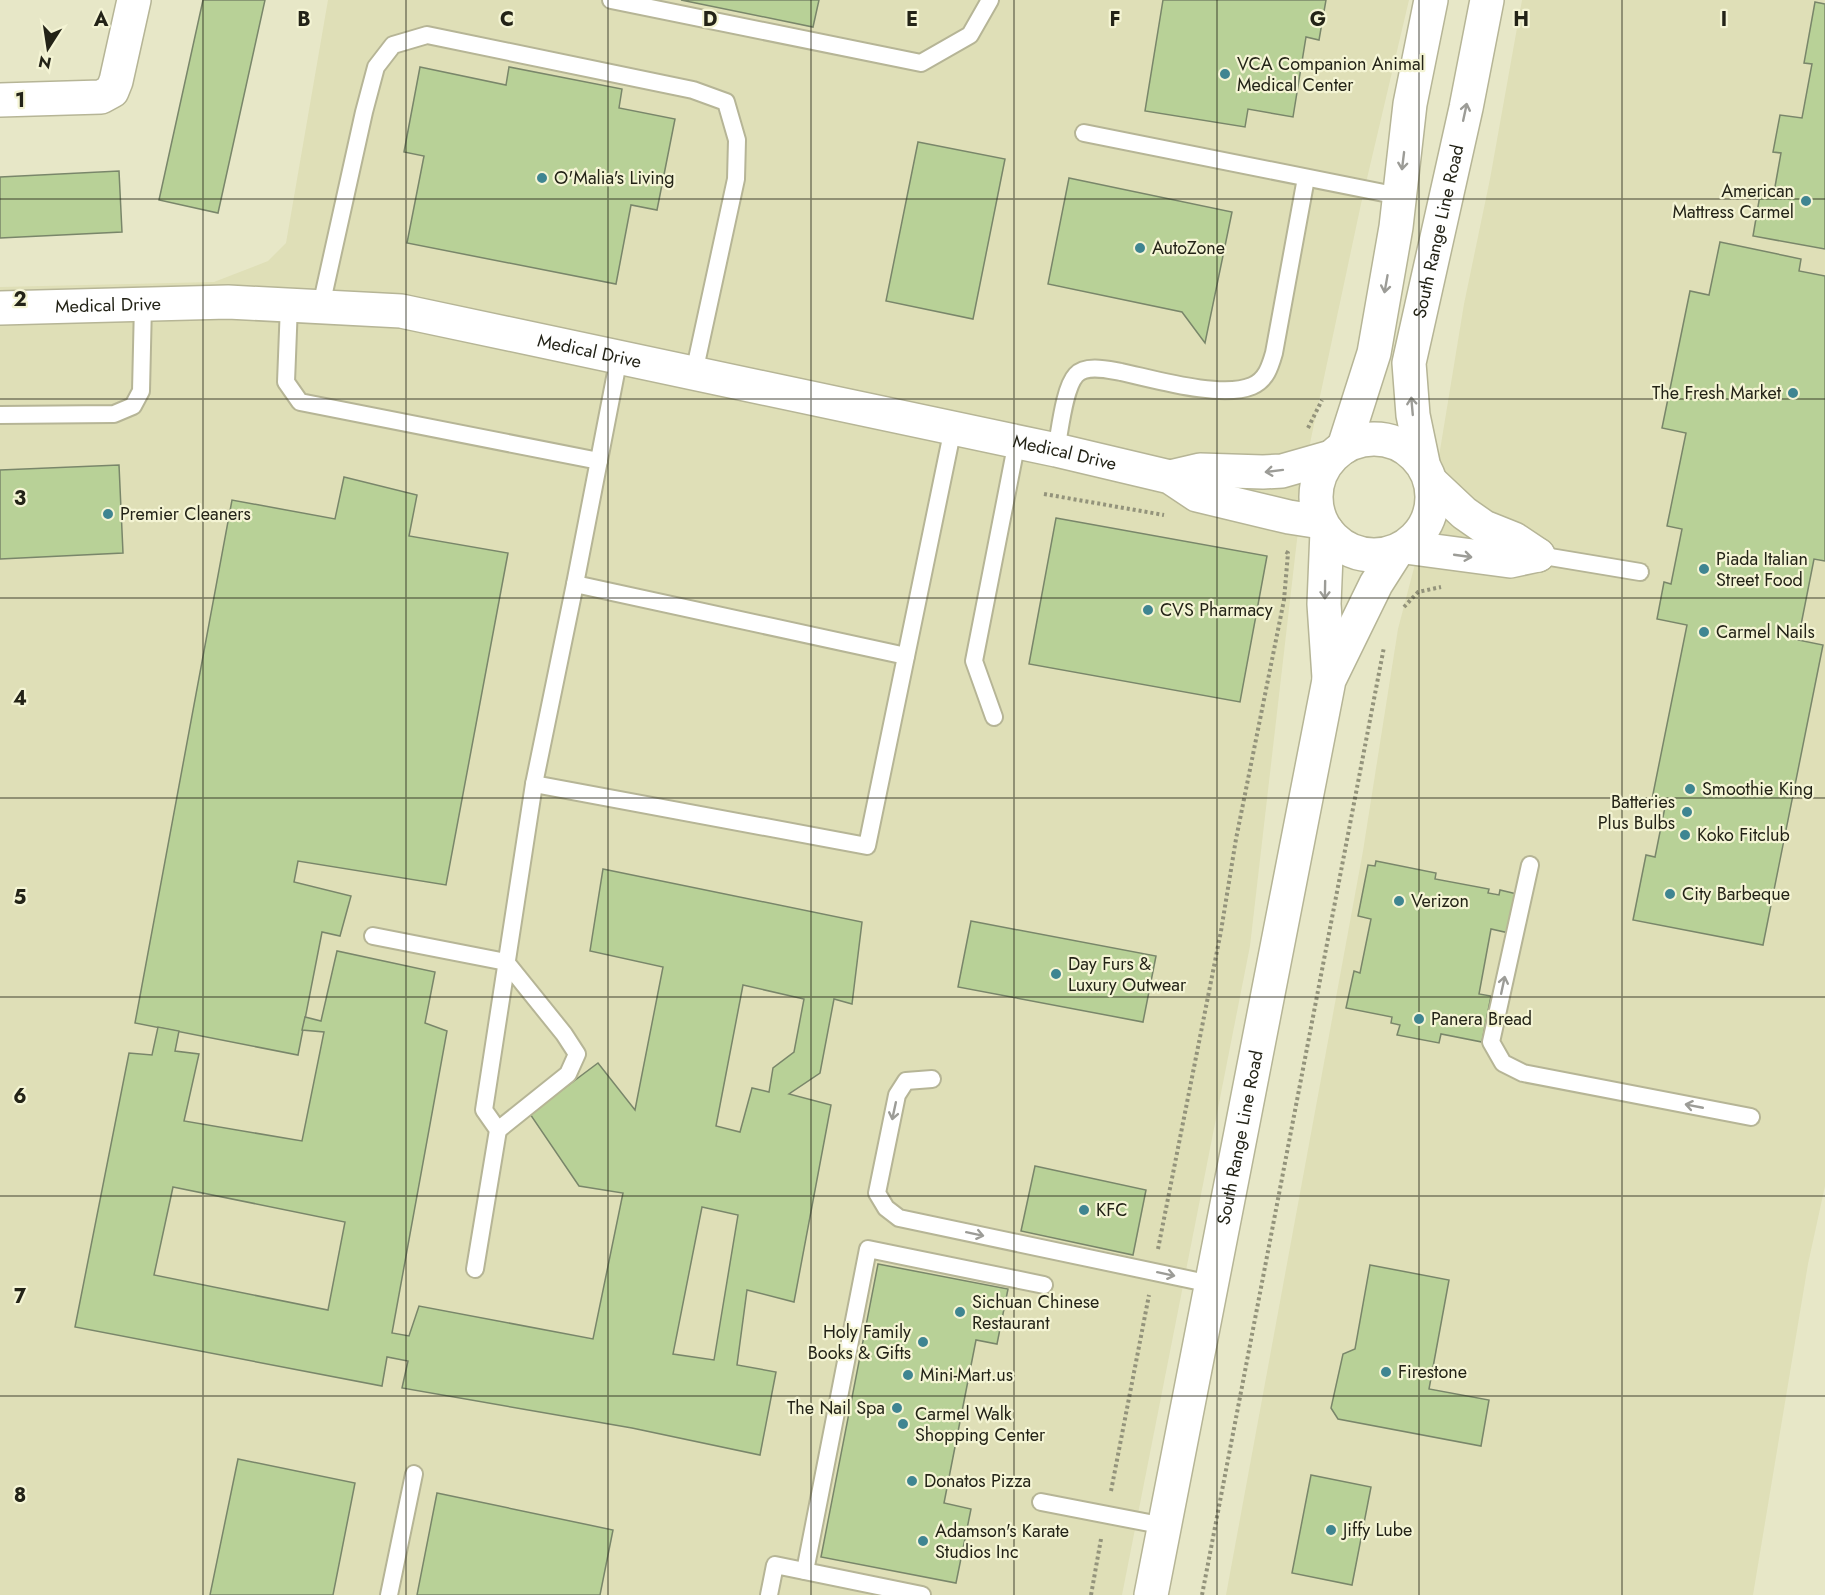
<svg xmlns="http://www.w3.org/2000/svg" width="1825" height="1595" font-family="Jost,sans-serif">
<rect width="100%" height="100%" fill="#e7e7c7"/>
<!-- built -->
<g fill="#dfdfb7">
<path d="M 328,0 L 1409,0 L 1361,204 L 1306,462 L 1250,946 L 1122,1595 L 0,1595 L 0,287 L 214,282 L 268,261 L 286,243 Z"/>
<path d="M 1522,0 L 1825,0 L 1825,1186 L 1808,1264 L 1753,1595 L 1226,1595 L 1363,851 L 1398,629 L 1432,499 L 1464,304 L 1490,179 Z"/>
</g>
<!-- building -->
<g fill="#b8d197" stroke="#79866a" stroke-width="1.5" fill-rule="evenodd">
<path d="M 203,0 L 265,0 L 218,213 L 159,200 Z"/>
<path d="M 681,0 L 819,0 L 813,27 Z"/>
<path d="M 1163,0 L 1326,0 L 1319,40 L 1306,37 L 1293,117 L 1248,109 L 1245,127 L 1145,111 Z"/>
<path d="M 1815,2 L 1825,4 L 1825,249 L 1753,236 L 1760,195 L 1773,198 L 1781,153 L 1773,152 L 1780,115 L 1802,118 L 1812,64 L 1804,63 Z"/>
<path d="M 420,67 L 506,85 L 509,67 L 622,89 L 619,108 L 675,119 L 657,210 L 631,205 L 616,284 L 407,243 L 424,156 L 404,152 Z"/>
<path d="M 918,142 L 1005,159 L 973,319 L 886,301 Z"/>
<path d="M 119,171 L 122,232 L 0,238 L 0,177 Z"/>
<path d="M 1069,178 L 1232,212 L 1205,343 L 1182,312 L 1048,284 Z"/>
<path d="M 1720,242 L 1801,259 L 1799,271 L 1825,276 L 1825,561 L 1814,559 L 1798,640 L 1823,645 L 1763,945 L 1633,920 L 1646,855 L 1655,857 L 1665,807 L 1651,804 L 1687,625 L 1657,619 L 1664,582 L 1671,584 L 1682,529 L 1667,526 L 1686,433 L 1662,428 L 1690,291 L 1709,295 Z"/>
<path d="M 119,465 L 123,553 L 0,559 L 0,470 Z"/>
<path d="M 344,477 L 417,495 L 409,536 L 508,553 L 446,885 L 298,861 L 294,882 L 351,896 L 340,936 L 322,932 L 298,1055 L 135,1023 L 232,500 L 335,519 Z"/>
<path d="M 1056,518 L 1267,556 L 1240,702 L 1029,664 Z"/>
<path d="M 1376,861 L 1436,873 L 1435,879 L 1489,889 L 1488,893 L 1499,895 L 1500,890 L 1517,894 L 1509,933 L 1491,929 L 1479,994 L 1491,996 L 1482,1042 L 1441,1034 L 1439,1043 L 1397,1035 L 1400,1025 L 1391,1023 L 1392,1017 L 1346,1008 L 1354,971 L 1360,973 L 1371,919 L 1358,916 L 1368,865 L 1375,866 Z"/>
<path d="M 603,869 L 862,922 L 852,1004 L 834,999 L 820,1073 L 789,1094 L 831,1105 L 794,1302 L 747,1290 L 737,1365 L 776,1372 L 760,1455 L 632,1428 L 402,1388 L 408,1361 L 387,1357 L 382,1386 L 75,1327 L 129,1053 L 152,1055 L 158,1027 L 179,1031 L 175,1051 L 199,1054 L 184,1121 L 302,1141 L 324,1032 L 302,1030 L 305,1017 L 321,1021 L 337,951 L 435,972 L 425,1023 L 447,1031 L 392,1333 L 409,1336 L 419,1306 L 593,1339 L 623,1193 L 579,1186 L 530,1114 L 598,1063 L 635,1110 L 663,967 L 590,951 ZM 743,985 L 804,999 L 794,1052 L 773,1068 L 769,1092 L 752,1088 L 740,1132 L 716,1126 ZM 173,1187 L 345,1222 L 328,1310 L 154,1275 ZM 702,1207 L 738,1215 L 714,1360 L 673,1354 Z"/>
<path d="M 971,921 L 1156,956 L 1143,1022 L 958,987 Z"/>
<path d="M 1035,1166 L 1146,1190 L 1133,1255 L 1021,1231 Z"/>
<path d="M 878,1264 L 1008,1289 L 997,1344 L 976,1340 L 944,1503 L 971,1509 L 956,1583 L 821,1557 Z"/>
<path d="M 1370,1265 L 1449,1280 L 1429,1389 L 1489,1400 L 1481,1446 L 1338,1419 L 1331,1408 L 1343,1354 L 1355,1349 Z"/>
<path d="M 238,1459 L 355,1483 L 333,1595 L 210,1595 Z"/>
<path d="M 1311,1475 L 1371,1487 L 1352,1585 L 1292,1573 Z"/>
<path d="M 437,1493 L 613,1530 L 600,1595 L 417,1595 Z"/>
</g>
<g fill="none" stroke-linecap="round" stroke-linejoin="round">
<!-- lane casing -->
<g stroke="#b6b596" stroke-width="20">
<g id="lane">
<path d="M 611,0 L 921,63 L 970,35 L 990,0"/>
<path d="M 1084,133 L 1399,196"/>
<path d="M 289,305 L 286,382 L 300,402 L 599,461"/>
<path d="M 321,306 L 364,112 L 376,67 L 393,45 L 427,35 L 693,90 L 726,102 L 737,140 L 736,179 L 694,373"/>
<path d="M 619,357 L 575,584 L 534,784 L 867,846 L 953,428"/>
<path d="M 0,415 L 114,414 L 133,406 L 141,391 L 143,304"/>
<path d="M 1056,450 C 1060,431 1064,388 1076,375 C 1086,364 1109,370 1121,372 C 1154,379 1221,399 1252,386 C 1266,380 1270,367 1274,353 L 1306,178"/>
<path d="M 1538,555 L 1640,572"/>
<path d="M 575,584 L 906,656"/>
<path d="M 994,717 L 974,661 L 1017,441"/>
<path d="M 1530,865 L 1491,1042 L 1503,1063 L 1523,1073 L 1751,1117"/>
<path d="M 373,936 L 506,962 L 564,1034 L 577,1054 L 568,1074 L 498,1130"/>
<path d="M 932,1079 L 906,1081 L 897,1095 L 877,1193 L 886,1208 L 899,1218 L 1211,1284"/>
<path d="M 475,1269 L 498,1130 L 484,1110 L 534,784"/>
<path d="M 1041,1502 L 1165,1526"/>
<path d="M 805,1571 L 868,1249 L 1044,1285"/>
<path d="M 389,1595 L 414,1474"/>
<path d="M 769,1595 L 775,1565 L 922,1595"/>
</g>
</g>
<!-- street casing -->
<g stroke="#b6b596" stroke-width="36">
<g id="street">
<path d="M 0,100 L 101,97 L 112,91 L 116,81 L 134,0"/>
<path id="s1" d="M 0,308 L 228,302 L 401,311 L 1056,450 L 1170,477 L 1197,495 L 1289,517 L 1321,522"/>
<path d="M 1170,477 L 1200,470 L 1263,472 L 1282,471 L 1331,457"/>
<path d="M 1431,482 L 1464,513 L 1484,527 L 1514,539 L 1538,555"/>
<path d="M 1405,547 L 1510,561 L 1538,555"/>
</g>
</g>
<!-- secondary casing -->
<g stroke="#b6b596" stroke-width="36">
<g id="secondary">
<circle cx="1374" cy="497" r="58"/>
<path d="M 1344,447 L 1374,353 L 1396,227 L 1410,104 L 1431,0"/>
<path id="s2" d="M 1423,463 L 1413,415 L 1409,363 L 1466,108 L 1487,0"/>
<path d="M 1327,531 L 1324,604 L 1329,678"/>
<path id="s3" d="M 1151,1595 L 1329,680 L 1376,584 L 1397,551"/>
</g>
</g>
<!-- path -->
<g stroke="#93937b" stroke-width="4" stroke-dasharray="3 3" stroke-linecap="butt">
<path d="M 1308,428 L 1322,400"/>
<path d="M 1044,494 L 1164,515"/>
<path d="M 1404,607 L 1418,592 L 1441,587"/>
<path d="M 1158,1249 L 1221,931 L 1236,839 L 1284,600 L 1288,553 L 1284,551"/>
<path d="M 1111,1491 L 1149,1295"/>
<path d="M 1091,1595 L 1101,1539"/>
<path d="M 1202,1595 L 1384,647"/>
</g>
<!-- lane -->
<use href="#lane" stroke="#fff" stroke-width="16"/>
<!-- street -->
<use href="#street" stroke="#fff" stroke-width="33"/>
<!-- secondary -->
<use href="#secondary" stroke="#fff" stroke-width="33"/>
</g>
<!-- one-way arrows -->
<defs><path id="oneway-shaft" d="M-6 0H5M1.5-3L5.5 0L1.5 3" fill="none" stroke-width="1.6" stroke-linecap="round" stroke-linejoin="round" transform="scale(1.5)"/></defs>
<g stroke="#9c9c97">
<use href="#oneway-shaft" transform="translate(1465 112) rotate(-78)"/>
<use href="#oneway-shaft" transform="translate(1403 161) rotate(97)"/>
<use href="#oneway-shaft" transform="translate(1386 284) rotate(100)"/>
<use href="#oneway-shaft" transform="translate(1412 406) rotate(-95)"/>
<use href="#oneway-shaft" transform="translate(1274 471) rotate(173)"/>
<use href="#oneway-shaft" transform="translate(1463 556) rotate(8)"/>
<use href="#oneway-shaft" transform="translate(1325 590) rotate(91)"/>
<use href="#oneway-shaft" transform="translate(1503 985) rotate(-78)"/>
<use href="#oneway-shaft" transform="translate(1694 1106) rotate(-169)"/>
<use href="#oneway-shaft" transform="translate(894 1111) rotate(102)"/>
<use href="#oneway-shaft" transform="translate(975 1234) rotate(12)"/>
<use href="#oneway-shaft" transform="translate(1166 1274) rotate(12)"/>
</g>
<!-- grid -->
<path fill="none" stroke="#232317" stroke-width="1.5" stroke-opacity="0.55" d="M 203,0 L 203,1595M 406,0 L 406,1595M 608,0 L 608,1595M 811,0 L 811,1595M 1014,0 L 1014,1595M 1217,0 L 1217,1595M 1419,0 L 1419,1595M 1622,0 L 1622,1595M 0,199 L 1825,199M 0,399 L 1825,399M 0,598 L 1825,598M 0,798 L 1825,798M 0,997 L 1825,997M 0,1196 L 1825,1196M 0,1396 L 1825,1396"/>
<!-- markers -->
<g fill="#3f8591" stroke="#f4f4d4" stroke-width="2">
<circle cx="1225" cy="74" r="6"/>
<circle cx="542" cy="178" r="6"/>
<circle cx="1806" cy="201" r="6"/>
<circle cx="1140" cy="248" r="6"/>
<circle cx="1793" cy="393" r="6"/>
<circle cx="108" cy="514" r="6"/>
<circle cx="1704" cy="569" r="6"/>
<circle cx="1148" cy="610" r="6"/>
<circle cx="1704" cy="632" r="6"/>
<circle cx="1690" cy="789" r="6"/>
<circle cx="1687" cy="812" r="6"/>
<circle cx="1685" cy="835" r="6"/>
<circle cx="1670" cy="894" r="6"/>
<circle cx="1399" cy="901" r="6"/>
<circle cx="1056" cy="974" r="6"/>
<circle cx="1419" cy="1019" r="6"/>
<circle cx="1084" cy="1210" r="6"/>
<circle cx="960" cy="1312" r="6"/>
<circle cx="923" cy="1342" r="6"/>
<circle cx="1386" cy="1372" r="6"/>
<circle cx="908" cy="1375" r="6"/>
<circle cx="897" cy="1408" r="6"/>
<circle cx="903" cy="1424" r="6"/>
<circle cx="912" cy="1481" r="6"/>
<circle cx="1331" cy="1530" r="6"/>
<circle cx="923" cy="1541" r="6"/>
</g>
<g text-anchor="middle" stroke-width="4.5" stroke-linejoin="round" paint-order="stroke">
<!-- poi labels -->
<g font-size="18" fill="#232317" stroke="#f4f4d4" text-anchor="start">
<text x="1237" y="70">VCA Companion Animal<tspan x="1237" dy="21">Medical Center</tspan></text>
<text x="554" y="184">O'Malia's Living</text>
<text x="1794" y="197" text-anchor="end">American<tspan x="1794" dy="21">Mattress Carmel</tspan></text>
<text x="1152" y="254">AutoZone</text>
<text x="1781" y="399" text-anchor="end">The Fresh Market</text>
<text x="120" y="520">Premier Cleaners</text>
<text x="1716" y="565">Piada Italian<tspan x="1716" dy="21">Street Food</tspan></text>
<text x="1160" y="616">CVS Pharmacy</text>
<text x="1716" y="638">Carmel Nails</text>
<text x="1702" y="795">Smoothie King</text>
<text x="1675" y="808" text-anchor="end">Batteries<tspan x="1675" dy="21">Plus Bulbs</tspan></text>
<text x="1697" y="841">Koko Fitclub</text>
<text x="1682" y="900">City Barbeque</text>
<text x="1411" y="907">Verizon</text>
<text x="1068" y="970">Day Furs &amp;<tspan x="1068" dy="21">Luxury Outwear</tspan></text>
<text x="1431" y="1025">Panera Bread</text>
<text x="1096" y="1216">KFC</text>
<text x="972" y="1308">Sichuan Chinese<tspan x="972" dy="21">Restaurant</tspan></text>
<text x="911" y="1338" text-anchor="end">Holy Family<tspan x="911" dy="21">Books &amp; Gifts</tspan></text>
<text x="1398" y="1378">Firestone</text>
<text x="920" y="1381">Mini-Mart.us</text>
<text x="885" y="1414" text-anchor="end">The Nail Spa</text>
<text x="915" y="1420">Carmel Walk<tspan x="915" dy="21">Shopping Center</tspan></text>
<text x="924" y="1487">Donatos Pizza</text>
<text x="1343" y="1536">Jiffy Lube</text>
<text x="935" y="1537">Adamson's Karate<tspan x="935" dy="21">Studios Inc</tspan></text>
</g>
<!-- street labels -->
<g font-size="18" fill="#232317" stroke="#f4f4d4">
<text dy="6" stroke="none"><textPath href="#s2" startOffset="236">South Range Line Road</textPath></text>
<text dy="6" stroke="none"><textPath href="#s1" startOffset="108">Medical Drive</textPath></text>
<text dy="6" stroke="none"><textPath href="#s1" startOffset="594">Medical Drive</textPath></text>
<text dy="6" stroke="none"><textPath href="#s1" startOffset="1080">Medical Drive</textPath></text>
<text dy="6" stroke="none"><textPath href="#s3" startOffset="466">South Range Line Road</textPath></text>
</g>
</g>
<g font-size="20" text-anchor="middle" font-weight="bold" fill="#232317" stroke="#f4f4d4" stroke-width="4.5" stroke-linejoin="round" paint-order="stroke">
<text x="101" y="26">A</text>
<text x="304" y="26">B</text>
<text x="507" y="26">C</text>
<text x="710" y="26">D</text>
<text x="912" y="26">E</text>
<text x="1115" y="26">F</text>
<text x="1318" y="26">G</text>
<text x="1521" y="26">H</text>
<text x="1724" y="26">I</text>
<text x="20" y="107">1</text>
<text x="20" y="306">2</text>
<text x="20" y="505">3</text>
<text x="20" y="705">4</text>
<text x="20" y="904">5</text>
<text x="20" y="1103">6</text>
<text x="20" y="1303">7</text>
<text x="20" y="1502">8</text>
</g>
<!-- north arrow -->
<g transform="translate(48 48) rotate(192)" stroke="#f4f4d4" stroke-width="4.5" paint-order="stroke">
<path d="M0-4.5L10 22L0 15L-10 22Z" fill="#232317"/>
<text y="-9" font-size="16" font-weight="bold" text-anchor="middle" fill="#232317">N</text>
</g>
</svg>
